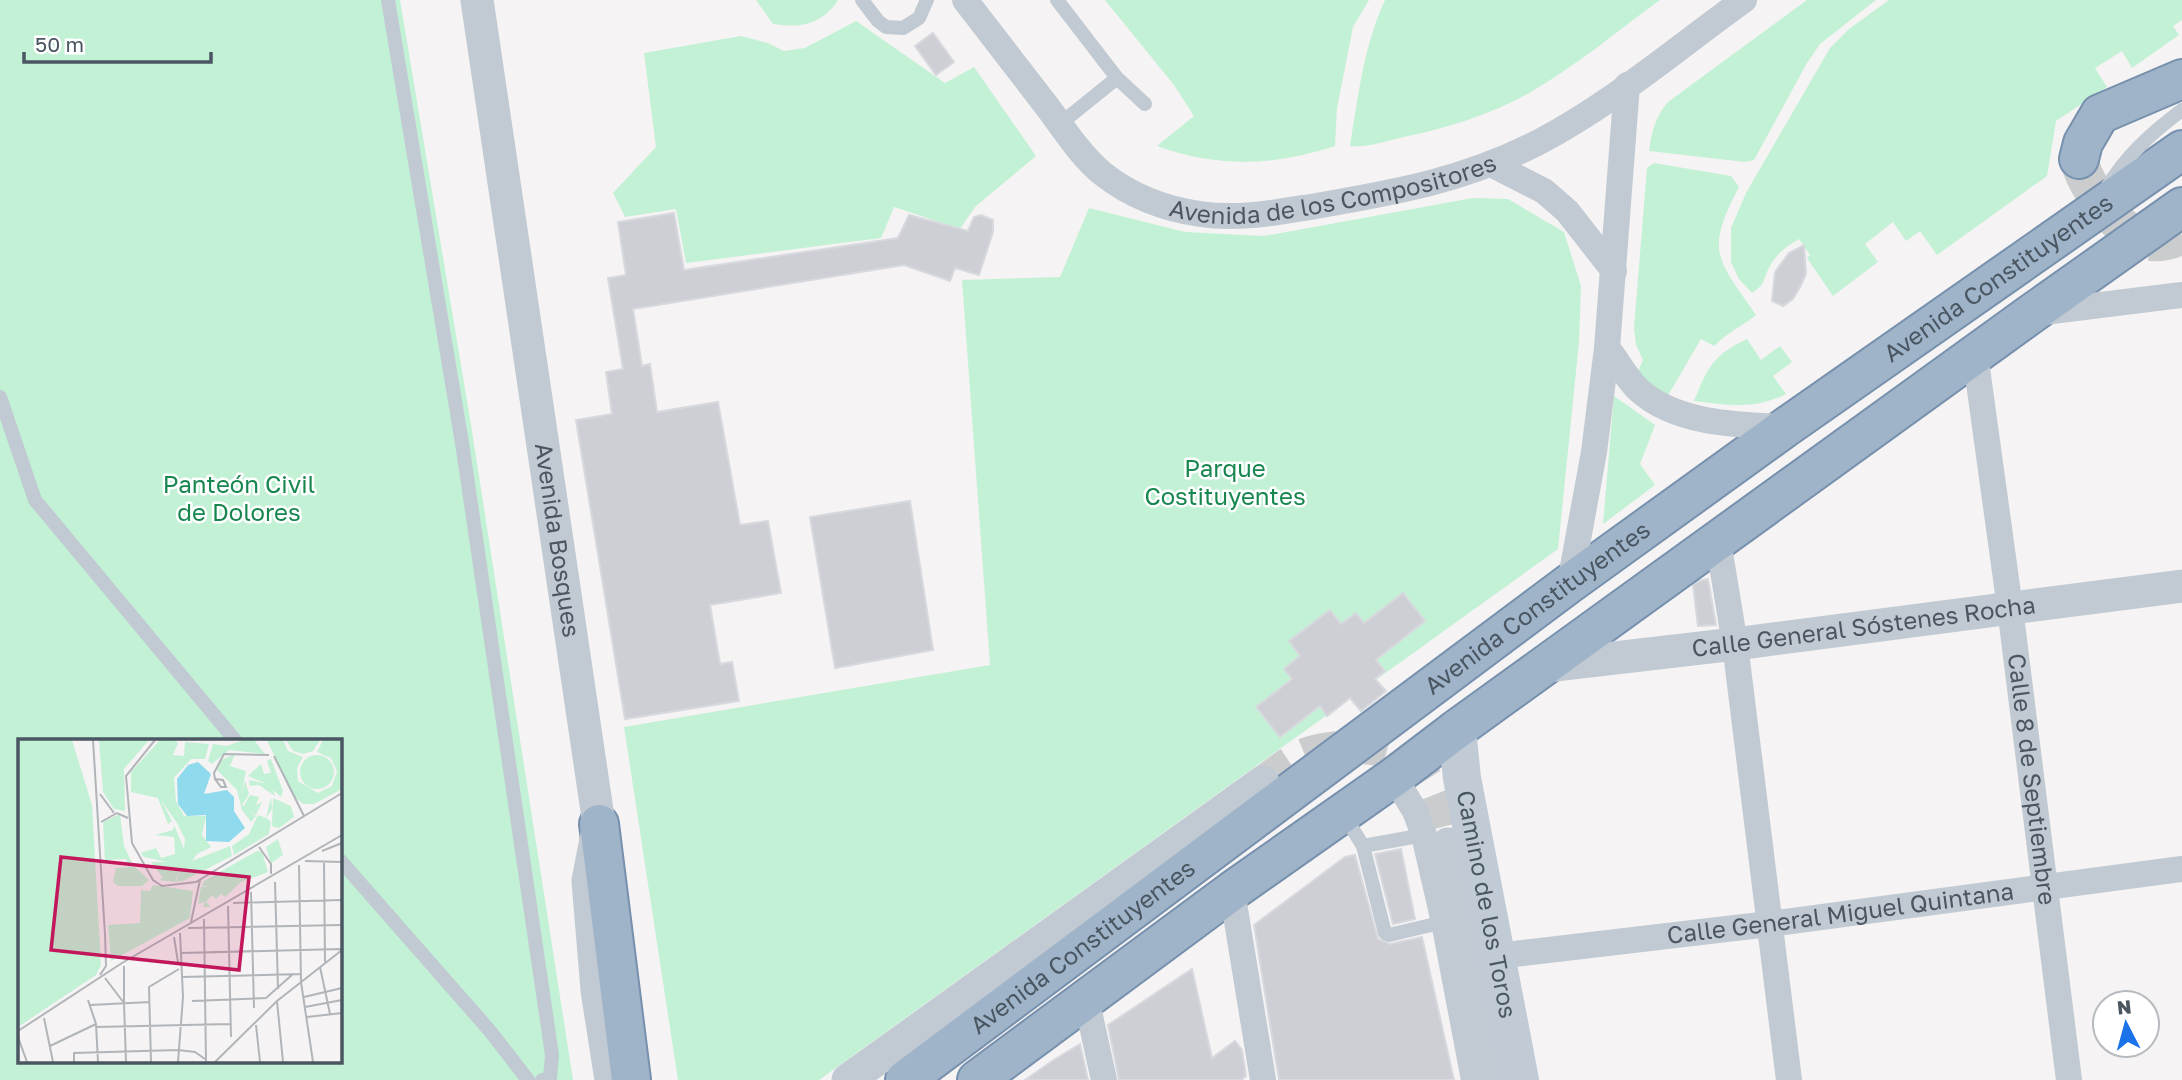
<svg xmlns="http://www.w3.org/2000/svg" width="2182" height="1080" font-family="'Golos Text',sans-serif">
<rect width="100%" height="100%" fill="#f5f3f3"/>
<!-- green -->
<g fill="#c3f1d5" fill-rule="evenodd">
<path d="M 0,0 L 400,0 L 471,425 L 573,1080 L 0,1080 ZM 19,740 L 340,740 L 340,1061 L 19,1061 Z"/>
<path d="M 756,0 L 838,0 C 822,25 800,28 773,24 Z"/>
<path d="M 1105,0 L 1369,0 L 1353,27 L 1337,108 L 1335,146 C 1275,166 1217,168 1157,146 L 1194,116 L 1174,85 Z"/>
<path d="M 1385,0 L 1660,0 C 1617,31 1575,67 1529,93 C 1491,114 1450,127 1408,136 C 1390,140 1368,148 1350,146 C 1358,97 1364,45 1385,0 Z"/>
<path d="M 1807,0 L 1876,0 L 1820,44 L 1807,63 L 1754,160 L 1745,162 L 1649,151 C 1652,131 1655,117 1668,102 Z"/>
<path d="M 1889,0 L 2182,0 L 2182,20 L 2173,26 L 2179,35 L 2132,68 L 2122,51 L 2095,68 L 2107,87 L 2056,121 L 2047,176 L 1937,255 L 1920,231 L 1906,241 L 1893,222 L 1865,244 L 1878,262 L 1833,296 L 1807,258 L 1810,255 L 1799,239 C 1787,246 1776,254 1770,266 C 1762,280 1767,283 1752,293 L 1739,279 L 1731,262 L 1731,228 L 1746,193 L 1830,48 L 1849,29 Z"/>
<path d="M 856,21 L 945,83 L 974,67 L 1036,156 L 975,207 L 960,229 L 894,207 L 881,238 L 686,263 L 676,209 L 625,217 L 613,193 L 656,147 L 644,53 L 741,36 L 768,43 L 784,51 L 805,48 Z"/>
<path d="M 1654,163 L 1731,176 L 1739,187 C 1704,253 1718,259 1756,315 C 1742,326 1727,333 1714,346 L 1701,339 L 1667,397 L 1636,376 L 1643,360 L 1636,345 L 1634,328 L 1647,168 Z"/>
<path d="M 1473,198 L 1508,199 L 1564,232 L 1581,286 L 1579,342 L 1558,549 L 819,1080 L 678,1080 L 624,727 L 990,665 L 962,280 L 1060,277 L 1089,208 L 1185,232 L 1264,236 Z"/>
<path d="M 1747,339 L 1761,360 L 1780,346 L 1792,362 L 1773,376 L 1786,394 C 1755,410 1727,405 1694,401 C 1708,367 1713,355 1747,339 Z"/>
<path d="M 1614,396 L 1655,425 L 1640,464 L 1655,485 L 1603,524 Z"/>
</g>
<!-- building -->
<g fill="#cdcfd5" stroke="#d7d9de" stroke-width="2">
<path d="M 933,33 L 954,62 L 936,75 L 915,46 Z"/>
<path d="M 674,213 L 684,270 L 898,238 L 909,215 L 968,231 L 974,217 L 981,215 L 993,220 L 993,232 L 979,275 L 955,268 L 950,281 L 904,265 L 633,309 L 642,366 L 650,364 L 657,412 L 718,402 L 740,525 L 768,521 L 781,593 L 710,605 L 720,664 L 732,662 L 739,701 L 625,719 L 576,420 L 612,414 L 606,372 L 623,369 L 608,278 L 626,275 L 618,222 Z"/>
<path d="M 1804,245 L 1806,274 L 1800,287 L 1793,299 L 1783,306 L 1772,301 L 1775,272 L 1789,253 Z"/>
<path d="M 910,501 L 933,650 L 835,668 L 810,517 Z"/>
<path d="M 1708,579 L 1716,625 L 1698,626 L 1693,585 L 1699,581 Z"/>
<path d="M 1403,593 L 1425,621 L 1376,660 L 1385,671 L 1375,679 L 1386,691 L 1361,711 L 1350,698 L 1327,716 L 1320,706 L 1280,737 L 1256,707 L 1292,679 L 1284,669 L 1300,656 L 1289,641 L 1330,610 L 1341,624 L 1356,613 L 1364,623 Z"/>
<path d="M 1401,849 L 1415,919 L 1393,924 L 1375,854 Z"/>
<path d="M 1355,855 L 1378,939 L 1390,944 L 1422,937 L 1454,1080 L 1279,1080 L 1254,925 L 1345,857 Z"/>
<path d="M 1192,969 L 1212,1058 L 1235,1041 L 1242,1050 L 1246,1076 L 1241,1080 L 1119,1080 L 1108,1025 Z"/>
<path d="M 1080,1044 L 1088,1080 L 1025,1080 L 1052,1061 Z"/>
</g>
<g fill="none" stroke-linecap="round" stroke-linejoin="round">
<!-- tertiary-tunnel -->
<path stroke="#caccce" stroke-width="33" stroke-dasharray="33 17" stroke-linecap="butt" d="M 1263,782 C 1277,773 1293,758 1309,753 C 1340,743 1394,744 1418,769 C 1436,787 1441,820 1448,844"/>
<!-- trunk-tunnel -->
<path stroke="#caccce" stroke-width="38" stroke-dasharray="38 19" stroke-linecap="butt" d="M 2079,159 C 2083,179 2093,191 2105,207 C 2126,233 2146,254 2182,235"/>
<!-- trunk casing -->
<g stroke="#7690ad" stroke-width="42">
<g id="trunk">
<path d="M 2079,159 L 2083,143 L 2100,114 L 2182,79"/>
<path d="M 599,824 L 631,1080"/>
<path id="s7" d="M 905,1080 L 1570,583 L 1786,427 L 2182,150"/>
<path d="M 977,1080 L 1232,891 L 1394,777 L 1457,729 L 2031,314 L 2182,207"/>
</g>
</g>
<!-- service -->
<g stroke="#c1cad2" stroke-width="14">
<path d="M 388,0 L 462,443 L 552,1055 L 550,1078 L 542,1080"/>
<path d="M 862,0 L 878,21 L 886,27 L 903,28 L 919,18 L 927,0"/>
<path d="M 1057,0 L 1117,78 L 1145,104"/>
<path d="M 1060,124 L 1117,78"/>
<path d="M 2106,189 C 2126,156 2151,133 2182,110"/>
<path d="M 0,397 L 35,500 L 235,740"/>
<path d="M 1344,815 L 1363,846 L 1385,933 L 1389,935 L 1444,922"/>
<path d="M 1363,846 L 1424,835"/>
<path d="M 340,860 L 490,1031 L 528,1080"/>
</g>
<!-- minor -->
<g stroke="#c1cad2" stroke-width="26">
<path id="s1" d="M 965,0 C 993,36 1021,73 1049,109 C 1065,131 1082,157 1103,174 C 1131,196 1165,209 1200,214 C 1239,220 1278,212 1316,206 C 1397,192 1465,180 1539,142 C 1612,104 1677,48 1744,0"/>
<path d="M 1493,165 L 1544,191 L 1567,211 L 1614,271"/>
<path d="M 2036,313 L 2182,295"/>
<path d="M 1607,348 C 1618,361 1627,380 1640,391 C 1677,424 1739,425 1786,427"/>
<path id="s2" d="M 1975,354 L 2010,608 L 2069,1080"/>
<path d="M 1718,541 L 1735,644 L 1789,1080"/>
<path d="M 1570,583 L 1594,452 L 1607,348 L 1627,85"/>
<path d="M 1394,777 L 1415,811 L 1424,835 L 1444,922 L 1474,1080"/>
<path d="M 1232,891 L 1263,1080"/>
<path id="s3" d="M 1498,956 L 1769,924 L 2182,869"/>
<path d="M 1086,998 L 1104,1080"/>
</g>
<!-- tertiary -->
<g stroke="#c1cad2" stroke-width="33">
<path id="s4" d="M 477,0 L 599,824 L 588,881 L 597,990 L 611,1080"/>
<path id="s5" d="M 1546,666 L 1735,644 L 2182,586"/>
<path d="M 1448,844 L 1499,1080"/>
<path d="M 848,1080 L 1263,782"/>
</g>
<!-- secondary -->
<path stroke="#c1cbd6" stroke-width="38" id="s6" d="M 1457,729 L 1462,778 L 1520,1080"/>
<!-- trunk -->
<use href="#trunk" stroke="#9fb4c9" stroke-width="38"/>
</g>
<g text-anchor="middle" stroke-width="5" stroke-linejoin="round" paint-order="stroke">
<!-- street labels -->
<g font-size="24" fill="#4a5661" stroke="#fff">
<text dy="8" stroke="none"><textPath href="#s1" startOffset="464">Avenida de los Compositores</textPath></text>
<text dy="8" stroke="none"><textPath href="#s7" startOffset="1356">Avenida Constituyentes</textPath></text>
<text dy="8" stroke="none"><textPath href="#s4" startOffset="546">Avenida Bosques</textPath></text>
<text dy="8" stroke="none"><textPath href="#s7" startOffset="789">Avenida Constituyentes</textPath></text>
<text dy="8" stroke="none"><textPath href="#s5" startOffset="320">Calle General Sóstenes Rocha</textPath></text>
<text dy="8" stroke="none"><textPath href="#s2" startOffset="429">Calle 8 de Septiembre</textPath></text>
<text dy="8" stroke="none"><textPath href="#s6" startOffset="178">Camino de los Toros</textPath></text>
<text dy="8" stroke="none"><textPath href="#s3" startOffset="345">Calle General Miguel Quintana</textPath></text>
<text dy="8" stroke="none"><textPath href="#s7" startOffset="222">Avenida Constituyentes</textPath></text>
</g>
<!-- park labels -->
<g font-size="24" fill="#17864f" stroke="#fff">
<text x="1225" y="477">Parque<tspan x="1225" dy="28">Costituyentes</tspan></text>
<text x="239" y="493">Panteón Civil<tspan x="239" dy="28">de Dolores</tspan></text>
</g>
</g>
<!-- overview -->
<g transform="translate(18 739)">
<rect width="324" height="324" fill="#f5f3f3"/>
<path d="M 0,1 L 54,1 L 74,66 L 83,226 L 78,236 L 0,288 ZM 81,1 L 131,1 L 106,30 L 107,72 L 96,70 L 85,53 ZM 142,1 L 156,1 L 160,4 L 155,16 L 166,17 L 167,3 L 191,5 L 187,20 L 173,20 L 156,39 L 158,62 L 166,77 L 188,77 L 184,96 L 193,108 L 179,115 L 174,122 L 212,107 L 214,117 L 165,142 L 158,143 L 163,129 L 157,143 L 141,141 L 145,139 L 133,123 L 149,123 L 126,118 L 123,114 L 138,109 L 143,119 L 157,115 L 156,98 L 137,96 L 155,91 L 156,86 L 166,110 L 167,100 L 159,84 L 143,61 L 154,82 L 150,85 L 140,59 L 113,53 L 113,33 ZM 225,1 L 236,1 L 247,15 L 211,11 L 194,25 L 190,22 L 195,5 L 209,7 ZM 249,1 L 265,1 L 270,12 L 285,18 L 279,29 L 280,42 L 300,54 L 314,47 L 319,32 L 313,19 L 299,13 L 305,1 L 324,1 L 324,50 L 296,65 L 285,65 L 275,57 ZM 268,1 L 302,1 L 295,12 L 285,15 L 275,12 ZM 217,15 L 212,27 L 228,32 L 223,56 L 227,42 L 231,55 L 224,66 L 238,77 L 233,83 L 224,71 L 219,51 L 199,31 L 201,22 ZM282 33a17 17 0 1 1 34 0a17 17 0 1 1-34 0ZM 253,20 L 265,52 L 263,58 L 255,51 L 257,57 L 241,46 L 232,47 L 231,41 L 249,45 L 230,37 L 243,25 L 246,35 L 253,34 L 249,22 ZM 232,56 L 241,58 L 238,66 L 244,63 L 238,76 L 225,68 ZM 253,58 L 254,70 L 248,79 L 253,83 L 251,95 L 216,116 L 214,107 L 231,95 L 240,76 L 248,79 ZM 255,59 L 273,67 L 276,78 L 261,89 L 254,87 ZM 102,75 L 106,107 L 115,126 L 111,128 L 108,120 L 87,121 L 85,83 ZM 260,100 L 265,116 L 253,124 L 248,108 ZM 239,112 L 244,113 L 250,133 L 223,143 L 207,158 L 203,155 L 198,160 L 194,156 L 188,163 L 193,168 L 185,168 L 187,163 L 180,165 L 183,148 L 193,148 L 184,147 L 186,142 ZM 117,128 L 131,141 L 124,147 L 100,147 L 95,143 L 98,129 ZM 135,146 L 175,152 L 172,179 L 93,222 L 90,186 L 122,184 L 123,151 L 132,152 Z" fill="#c3f1d5"/>
<path d="M 180,23 L 193,35 L 186,55 L 209,51 L 216,58 L 216,72 L 227,89 L 211,103 L 188,102 L 188,76 L 169,77 L 160,65 L 159,40 L 170,26 Z" fill="#90daee"/>
<path fill="none" stroke="#b1b4b9" stroke-width="2" d="M 75,1 L 87,196M 137,1 L 108,37 L 114,104 L 135,141 L 144,147 L 178,143 L 324,54M 256,17 L 286,77M 197,40 L 205,41 L 208,48 L 203,48 L 197,40 L 196,34 L 206,15 L 251,16M 82,55 L 96,74M 83,83 L 99,74 L 110,79M 241,108 L 253,125 L 253,135M 304,112 L 324,104M 287,122 L 324,123M 306,124 L 307,223M 281,126 L 283,243 L 295,323M 257,143 L 260,250M 233,153 L 236,269M 215,164 L 324,161M 210,167 L 213,298M 186,180 L 188,323M 173,183 L 182,141M 170,189 L 324,186M 156,198 L 160,223M 163,214 L 323,210M 106,227 L 106,264M 302,228 L 312,275M 82,236 L 88,227 L 87,194M 164,238 L 283,235M 87,239 L 106,264 L 108,323M 286,258 L 324,249M 70,261 L 78,285 L 80,323M 174,262 L 248,259 L 275,235M 259,262 L 265,323M 72,266 L 132,263M 287,268 L 324,261M 289,278 L 324,274M 26,279 L 35,323M 238,286 L 242,323M 79,288 L 212,285M 0,292 L 104,224 L 324,96M 0,298 L 9,323M 32,307 L 78,285M 56,323 L 56,314 L 160,311 L 177,313 L 187,320M 133,323 L 131,248 L 161,230M 160,323 L 165,258 L 162,194M 197,323 L 259,262 L 324,211"/>
<path fill="#c2185b" fill-opacity="0.15" stroke="#c2185b" stroke-width="3.5" d="M 43,118 L 231,138 L 221,231 L 33,211 Z"/>
<rect width="324" height="324" fill="none" stroke="#4a5661" stroke-width="3.5"/>
</g>
<!-- north arrow -->
<g transform="translate(2126 1024) rotate(354)"><circle r="33" fill="#ffffff" stroke="#b7bbc0" stroke-width="2"/>
<path d="M0-5L12 26L0 18L-12 26Z" fill="#1a73e8"/>
<text y="-10" font-size="19" font-weight="bold" text-anchor="middle" fill="#4a5661">N</text>
</g>
<!-- scale -->
<path d="M24 52v10h187v-10" fill="none" stroke="#4a5661" stroke-width="3.5"/>
<text x="35" y="52" font-size="21" fill="#4a5661" stroke="#ffffff" stroke-width="5" paint-order="stroke">50 m</text>
</svg>
